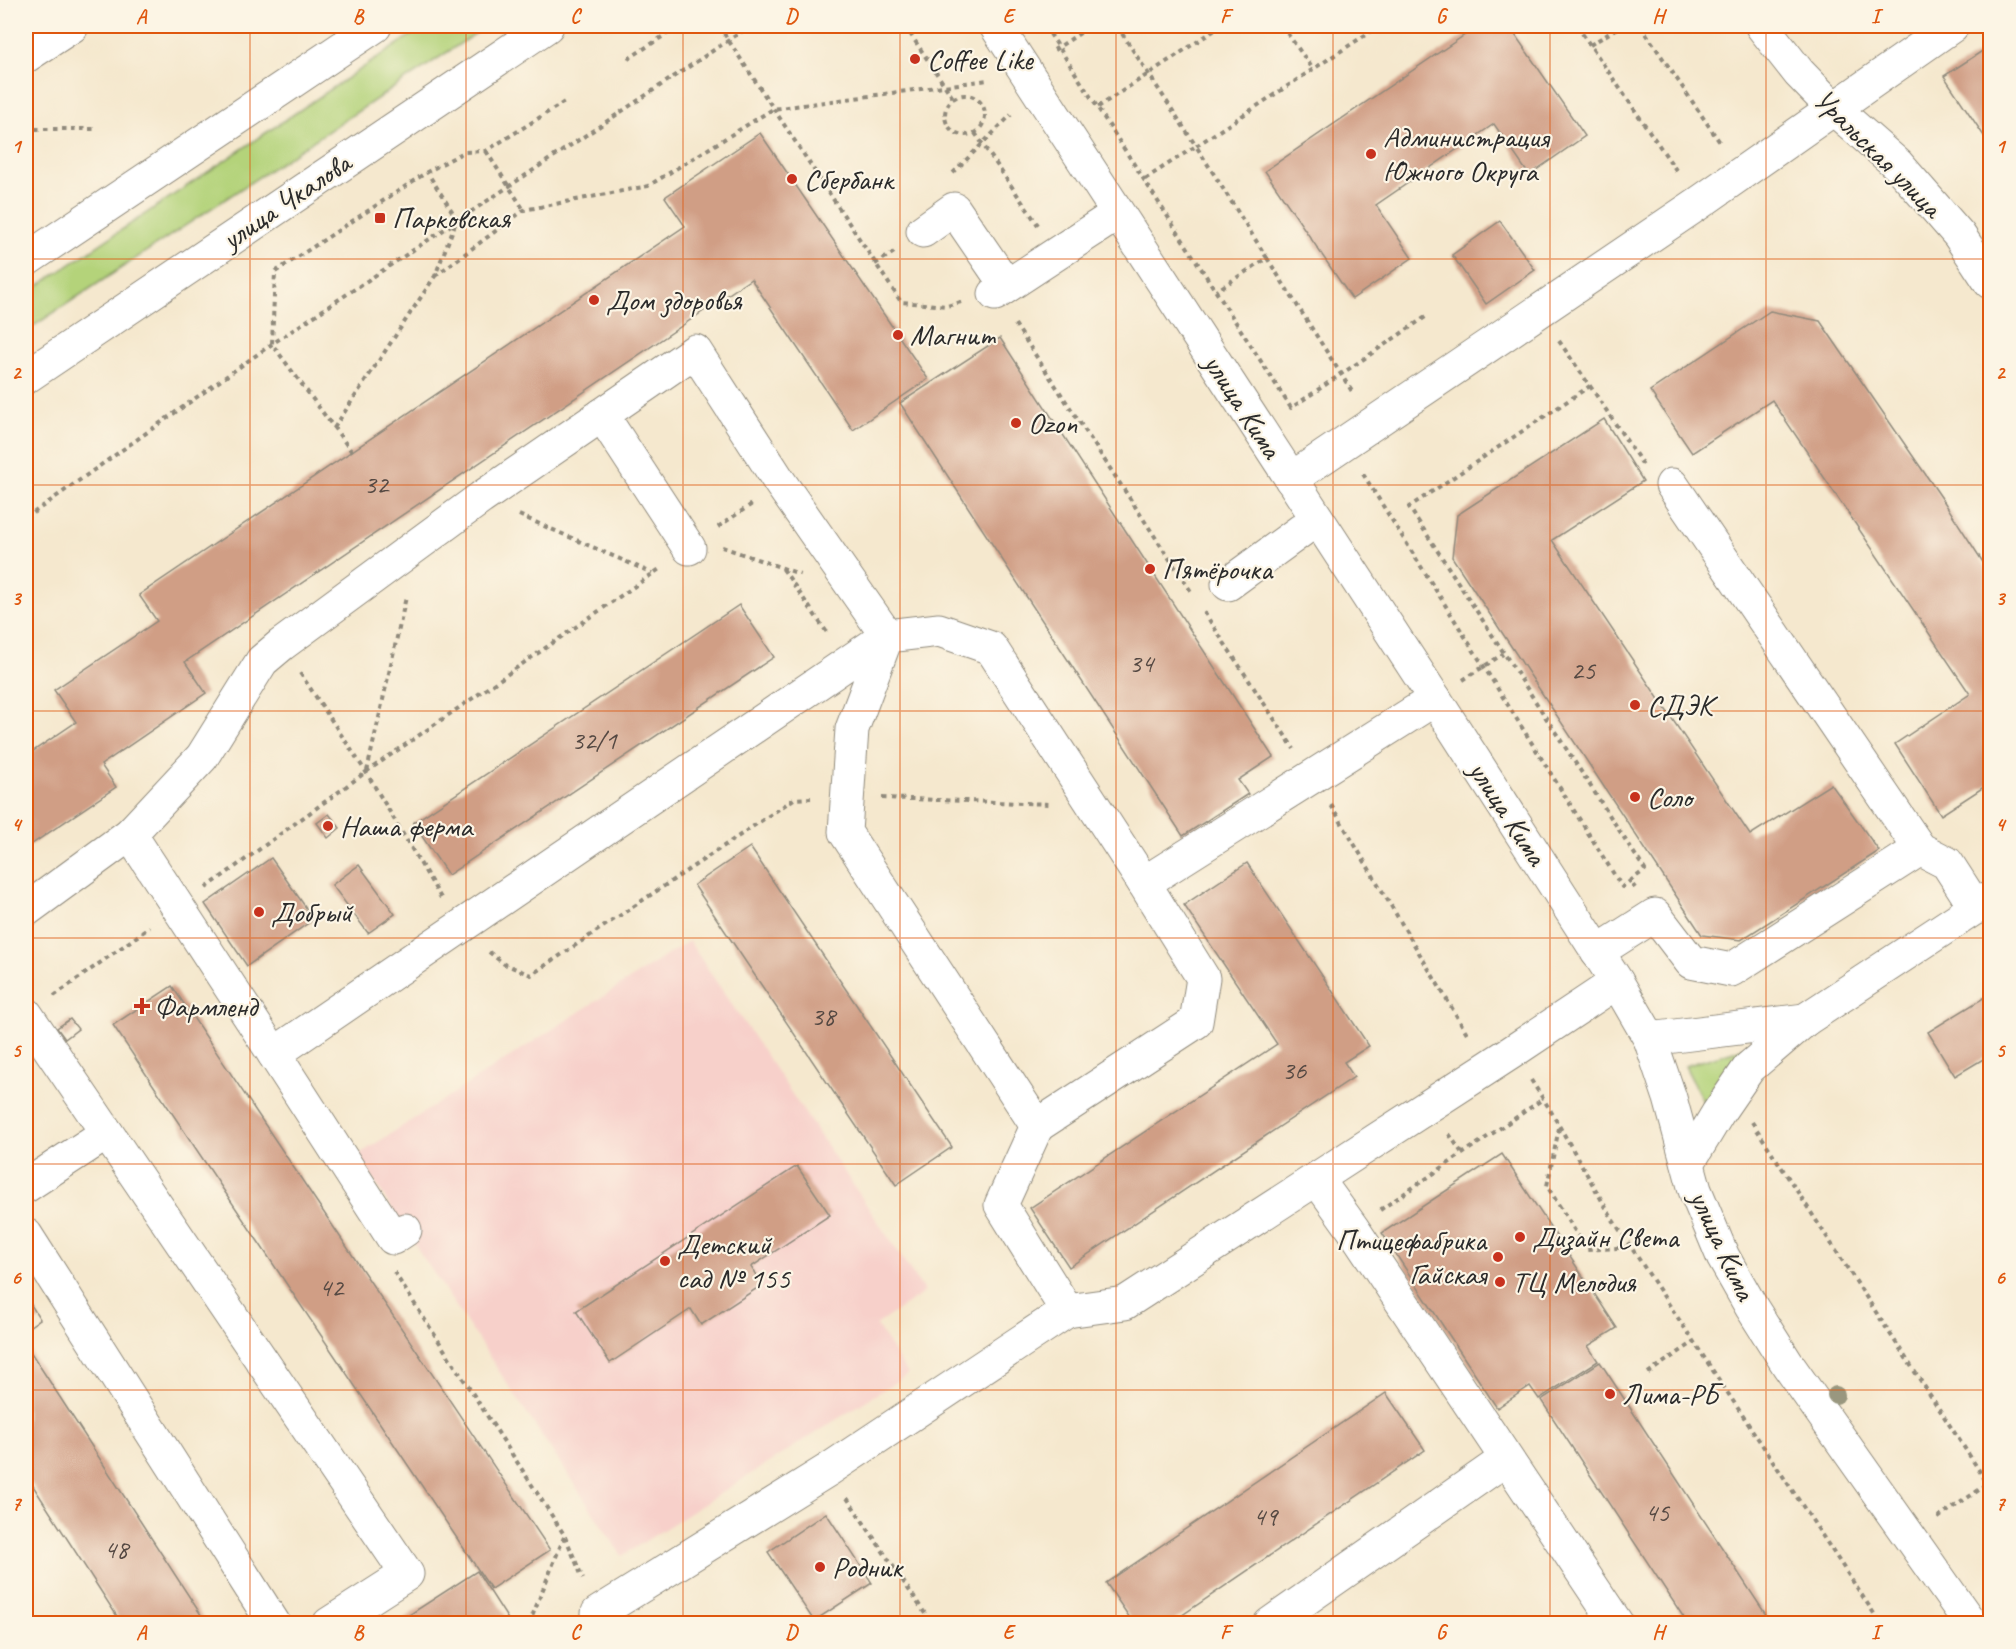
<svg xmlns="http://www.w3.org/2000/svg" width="2016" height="1649" font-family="Caveat,sans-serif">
<rect width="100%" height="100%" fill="#fcf5e5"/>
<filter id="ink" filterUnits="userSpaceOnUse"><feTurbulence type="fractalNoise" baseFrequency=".0167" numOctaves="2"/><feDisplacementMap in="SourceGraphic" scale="12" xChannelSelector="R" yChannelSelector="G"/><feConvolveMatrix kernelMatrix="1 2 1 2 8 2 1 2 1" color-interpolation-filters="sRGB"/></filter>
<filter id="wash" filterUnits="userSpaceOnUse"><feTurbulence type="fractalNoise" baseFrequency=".008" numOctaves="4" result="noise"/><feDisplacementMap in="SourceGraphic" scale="24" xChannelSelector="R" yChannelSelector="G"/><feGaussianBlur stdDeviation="1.35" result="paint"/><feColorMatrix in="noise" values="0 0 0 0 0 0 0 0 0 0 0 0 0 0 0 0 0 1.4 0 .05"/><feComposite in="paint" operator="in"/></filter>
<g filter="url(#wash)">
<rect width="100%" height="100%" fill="#f5e8ce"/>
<!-- built -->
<path fill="#f7d0ca" d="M 689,941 L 925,1292 L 876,1325 L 908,1374 L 622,1556 L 405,1230 L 358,1155 Z"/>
<!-- green -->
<g fill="#b4d37a" stroke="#707f52" stroke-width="1.5">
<path d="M 425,26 L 487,26 L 26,331 L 26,294 Z"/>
<path d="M 1763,1042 L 1705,1105 L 1685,1066 Z"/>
</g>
<g id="blocks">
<!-- building -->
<g fill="#d09e85">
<path d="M 1478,26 L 1509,26 L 1585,136 L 1529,175 L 1494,124 L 1376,205 L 1412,258 L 1352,299 L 1265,171 Z"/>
<path d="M 1990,46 L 1990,145 L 1944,76 Z"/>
<path d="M 760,133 L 928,379 L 853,430 L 751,279 L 185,662 L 206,693 L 101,765 L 116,787 L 26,848 L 26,756 L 76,722 L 54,690 L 157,621 L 139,595 L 685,226 L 665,197 Z"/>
<path d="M 1500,221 L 1535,270 L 1486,304 L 1452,255 Z"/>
<path d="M 1770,311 L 1820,321 L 1941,497 L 1990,573 L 1990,783 L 1941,815 L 1895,744 L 1970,694 L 1772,400 L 1692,453 L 1650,391 Z"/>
<path d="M 1000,338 L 1273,757 L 1238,780 L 1248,794 L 1183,836 L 900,403 Z"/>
<path d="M 1604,419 L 1643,481 L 1552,540 L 1750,835 L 1831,784 L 1879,851 L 1741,940 L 1702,935 L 1452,557 L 1457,515 Z"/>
<path d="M 739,605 L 774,657 L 448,875 L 413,823 Z"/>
<path d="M 329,814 L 340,828 L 328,838 L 317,823 Z"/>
<path d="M 750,847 L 952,1147 L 896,1185 L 694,885 Z"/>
<path d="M 271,858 L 314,919 L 247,966 L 205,904 Z"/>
<path d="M 1247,863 L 1369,1046 L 1344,1062 L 1354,1077 L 1069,1267 L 1030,1208 L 1277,1044 L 1184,905 Z"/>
<path d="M 359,865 L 395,914 L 368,933 L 332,885 Z"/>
<path d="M 172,986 L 550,1550 L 491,1589 L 113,1025 Z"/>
<path d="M 1990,994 L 1990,1055 L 1955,1076 L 1928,1032 Z"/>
<path d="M 70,1019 L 78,1029 L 65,1039 L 57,1028 Z"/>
<path d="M 1502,1154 L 1617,1328 L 1588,1346 L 1598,1361 L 1539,1399 L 1530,1386 L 1497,1408 L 1382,1233 Z"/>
<path d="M 797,1166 L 830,1215 L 751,1267 L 762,1285 L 701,1325 L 691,1309 L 610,1363 L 576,1311 Z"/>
<path d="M 26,1297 L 40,1319 L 26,1329 Z"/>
<path d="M 26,1345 L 207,1624 L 122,1624 L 26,1475 Z"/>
<path d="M 1600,1362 L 1772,1624 L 1688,1624 L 1541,1400 Z"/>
<path d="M 1386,1393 L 1425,1450 L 1169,1624 L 1134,1624 L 1106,1583 Z"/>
<path d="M 826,1513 L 872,1583 L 814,1621 L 768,1552 Z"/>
<path d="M 477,1571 L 511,1624 L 395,1624 Z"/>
</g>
</g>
</g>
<g filter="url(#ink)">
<use href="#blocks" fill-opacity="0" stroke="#908a7c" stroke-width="1.5"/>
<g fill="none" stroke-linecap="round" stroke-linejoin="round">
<!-- minor casing -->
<g stroke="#908a7c" stroke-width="35">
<g id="minor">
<path d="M 996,26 L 1435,699 L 1617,982 L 1650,1039 L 1670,1098 L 1695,1190 L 1723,1257 L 1752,1308 L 1788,1365 L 1971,1624"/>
<path d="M 1762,26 L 1799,73 L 1833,108 L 1898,165 L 1959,235 L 1990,282"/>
<path d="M 26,56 L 72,26"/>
<path d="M 923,231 L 954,209 L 1006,285"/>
<path d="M 995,294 L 1117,214"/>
<path d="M 602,415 L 689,548"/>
<path d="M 1291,479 L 1699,203 L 1952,26"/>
<path d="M 1672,485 L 1920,849 L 1947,863 L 1976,908"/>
<path d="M 1228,584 L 1317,519"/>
<path d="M 130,834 L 274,1054 L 887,636 L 939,630 L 991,648 L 1144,883 L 1203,978 L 1196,1022 L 1037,1126 L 845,832 L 852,729 L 887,636"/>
<path d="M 1144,883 L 1435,699"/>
<path d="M 26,910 L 130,834 L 202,757 L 262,661 L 281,645 L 481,498 L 695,351 L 781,484 L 887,636"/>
<path d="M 1597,952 L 1655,915 L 1691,962 L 1731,970 L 1920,849"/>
<path d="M 26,1014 L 107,1133 L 26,1186"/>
<path d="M 1650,1039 L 1805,1020"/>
<path d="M 274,1054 L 393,1238 L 405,1230"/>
<path d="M 1037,1126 L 1001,1205 L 1067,1311 L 1125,1303 L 1512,1052 L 1617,982"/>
<path d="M 107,1133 L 407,1574 L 329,1624"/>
<path d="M 1688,1163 L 1718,1113 L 1749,1068 L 1805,1020 L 1990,898"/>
<path d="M 1317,1179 L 1353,1229 L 1617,1624"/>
<path d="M 26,1235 L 274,1624"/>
<path d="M 599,1624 L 598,1613 L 828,1470 L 1067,1311"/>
<path d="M 1270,1624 L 1506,1459"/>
</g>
</g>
<!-- major casing -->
<g stroke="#908a7c" stroke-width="35">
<g id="major">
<path d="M 26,260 L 375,26"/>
<path d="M 26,377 L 547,26"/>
</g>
</g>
<!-- path -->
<g stroke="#908a7c" stroke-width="4" stroke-dasharray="4.5 4.5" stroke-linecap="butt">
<path d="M 719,26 L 901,302 L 947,306 L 961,302"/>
<path d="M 905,26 L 953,98"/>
<path d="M 1045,26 L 1291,408 L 1427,316"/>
<path d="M 1117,26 L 1196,146 L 1379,26"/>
<path d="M 1282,26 L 1313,69"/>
<path d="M 1577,26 L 1678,173"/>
<path d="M 1641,26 L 1721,144"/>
<path d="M 1590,45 L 1621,26"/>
<path d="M 1054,50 L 1091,26"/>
<path d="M 628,59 L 679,26"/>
<circle cx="965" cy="115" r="20"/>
<path d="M 1098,107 L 1221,26"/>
<path d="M 26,129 L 97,129"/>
<path d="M 975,133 L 1038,225"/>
<path d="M 486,151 L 524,210"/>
<path d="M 953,173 L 1011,115"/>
<path d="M 1145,179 L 1196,146 L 1267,258 L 1216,291"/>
<path d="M 1267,258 L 1353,393"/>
<path d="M 875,264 L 896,251"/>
<path d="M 435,276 L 524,210 L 648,186 L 773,109 L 988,80"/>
<path d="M 1015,324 L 1192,593"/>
<path d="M 1559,341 L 1590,386 L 1409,507 L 1645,870 L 1630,881 L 1635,888"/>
<path d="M 1590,386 L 1643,465"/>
<path d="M 334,428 L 435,276 L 457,219 L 427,172"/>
<path d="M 352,452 L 272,344 L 275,272 L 427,172 L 464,152 L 486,151 L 566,101"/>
<path d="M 1363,474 L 1622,887 L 1630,881"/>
<path d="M 519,515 L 652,573"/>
<path d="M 26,518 L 272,344 L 750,26"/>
<path d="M 718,527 L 752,504"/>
<path d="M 722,547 L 800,574"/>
<path d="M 783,569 L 828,634"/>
<path d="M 1204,612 L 1294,749"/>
<path d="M 300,673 L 366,772 L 441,898"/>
<path d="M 1463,680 L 1503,654"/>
<path d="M 367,771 L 406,597"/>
<path d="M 882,798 L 1051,804"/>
<path d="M 1331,805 L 1468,1035"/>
<path d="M 206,888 L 366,772 L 661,568"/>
<path d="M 489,952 L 504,964 L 531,975 L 794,799 L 811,798"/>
<path d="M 54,996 L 150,927"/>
<path d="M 1531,1080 L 1549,1108 L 1613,1220 L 1881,1624"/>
<path d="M 1752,1122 L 1990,1487"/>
<path d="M 1559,1128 L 1547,1186 L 1587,1250 L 1631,1247"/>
<path d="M 1449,1134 L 1462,1153"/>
<path d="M 1380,1210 L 1543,1099"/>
<path d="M 394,1272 L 565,1536 L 583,1579"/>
<path d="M 1648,1373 L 1694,1342"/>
<path d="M 847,1498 L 932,1624"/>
<path d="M 1938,1518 L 1989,1483"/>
<path d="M 529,1624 L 564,1537"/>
</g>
<!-- minor -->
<use href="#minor" stroke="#fff" stroke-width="33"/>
<!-- major -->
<use href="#major" stroke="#fff" stroke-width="33"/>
</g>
<!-- trees -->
<circle fill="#99977f" cx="1836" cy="1395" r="9"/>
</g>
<!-- grid -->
<path fill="none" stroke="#df570e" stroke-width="1.5" stroke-opacity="0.55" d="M 250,26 L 250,1624M 466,26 L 466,1624M 683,26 L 683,1624M 900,26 L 900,1624M 1116,26 L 1116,1624M 1333,26 L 1333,1624M 1550,26 L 1550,1624M 1766,26 L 1766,1624M 26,259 L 1990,259M 26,485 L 1990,485M 26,711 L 1990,711M 26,938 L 1990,938M 26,1164 L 1990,1164M 26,1390 L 1990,1390"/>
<!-- markers -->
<g fill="#c8321e" stroke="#fcf5e5" stroke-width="2">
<circle cx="915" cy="59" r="6"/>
<circle cx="1371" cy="154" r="6"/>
<circle cx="792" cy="179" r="6"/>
<rect x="374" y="212" width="12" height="12" rx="3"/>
<circle cx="594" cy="300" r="6"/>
<circle cx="898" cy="335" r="6"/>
<circle cx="1016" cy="423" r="6"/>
<circle cx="1150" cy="569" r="6"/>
<circle cx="1635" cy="705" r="6"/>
<circle cx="1635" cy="797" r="6"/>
<circle cx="328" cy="826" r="6"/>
<circle cx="259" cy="912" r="6"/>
<path d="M139 997h6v6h6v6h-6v6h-6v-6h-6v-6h6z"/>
<circle cx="1520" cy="1237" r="6"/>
<circle cx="1498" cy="1257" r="6"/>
<circle cx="665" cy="1261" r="6"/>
<circle cx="1500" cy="1282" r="6"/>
<circle cx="1610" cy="1394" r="6"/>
<circle cx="820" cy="1567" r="6"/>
</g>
<g text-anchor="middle" stroke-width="4.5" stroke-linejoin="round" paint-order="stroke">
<!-- number labels -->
<g font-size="27" fill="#544842">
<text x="376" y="493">32</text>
<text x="1141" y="672">34</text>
<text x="1583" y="679">25</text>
<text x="594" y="749">32/1</text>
<text x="823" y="1025">38</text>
<text x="1294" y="1079">36</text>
<text x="331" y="1296">42</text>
<text x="1657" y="1521">45</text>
<text x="1265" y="1525">49</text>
<text x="116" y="1558">48</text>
</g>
<!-- poi labels -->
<g font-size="30" fill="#2b2b2b" stroke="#fcf5e5" text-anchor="start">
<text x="927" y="69">Coffee Like</text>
<text x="1383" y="147">Администрация<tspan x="1383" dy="34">Южного Округа</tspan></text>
<text x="804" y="189">Сбербанк</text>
<text x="392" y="228">Парковская</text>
<text x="606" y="310">Дом здоровья</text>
<text x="910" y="345">Магнит</text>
<text x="1028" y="433">Ozon</text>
<text x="1162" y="579">Пятёрочка</text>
<text x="1647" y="715">СДЭК</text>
<text x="1647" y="807">Соло</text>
<text x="340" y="836">Наша ферма</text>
<text x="271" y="922">Добрый</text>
<text x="154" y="1016">Фармленд</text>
<text x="1532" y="1247">Дизайн Света</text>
<text x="1486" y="1250" text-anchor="end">Птицефабрика<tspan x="1486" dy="34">Гайская</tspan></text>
<text x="677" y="1254">Детский<tspan x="677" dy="34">сад № 155</tspan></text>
<text x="1512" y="1292">ТЦ Мелодия</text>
<text x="1622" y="1404">Лима-РБ</text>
<text x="832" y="1577">Родник</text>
</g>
<!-- street labels -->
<g font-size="30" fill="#2b2b2b" stroke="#fcf5e5">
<text transform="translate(1878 153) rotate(45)" y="10">Уральская улица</text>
<text transform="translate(286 201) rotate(-34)" y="10">улица Чкалова</text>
<text transform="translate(1243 406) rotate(57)" y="10">улица Кима</text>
<text transform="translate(1508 813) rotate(57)" y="10">улица Кима</text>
<text transform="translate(1723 1245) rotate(65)" y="10">улица Кима</text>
</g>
</g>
<!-- margin -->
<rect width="2016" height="1649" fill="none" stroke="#fcf5e5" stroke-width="66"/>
<rect x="33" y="33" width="1950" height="1583" fill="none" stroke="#df570e" stroke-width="2"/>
<g font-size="20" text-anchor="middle" font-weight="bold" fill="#df570e">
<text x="141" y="23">A</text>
<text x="358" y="23">B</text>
<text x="575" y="23">C</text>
<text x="791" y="23">D</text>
<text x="1008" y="23">E</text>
<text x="1225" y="23">F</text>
<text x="1441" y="23">G</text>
<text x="1658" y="23">H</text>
<text x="1875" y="23">I</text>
<text x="16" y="153">1</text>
<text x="2000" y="153">1</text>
<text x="16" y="379">2</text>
<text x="2000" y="379">2</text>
<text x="16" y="605">3</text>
<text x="2000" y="605">3</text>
<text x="16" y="831">4</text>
<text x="2000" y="831">4</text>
<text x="16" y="1057">5</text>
<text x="2000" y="1057">5</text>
<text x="16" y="1284">6</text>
<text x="2000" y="1284">6</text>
<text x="16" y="1510">7</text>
<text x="2000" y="1510">7</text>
<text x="141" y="1639">A</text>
<text x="358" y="1639">B</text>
<text x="575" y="1639">C</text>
<text x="791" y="1639">D</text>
<text x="1008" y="1639">E</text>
<text x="1225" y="1639">F</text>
<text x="1441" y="1639">G</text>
<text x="1658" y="1639">H</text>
<text x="1875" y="1639">I</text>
</g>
</svg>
